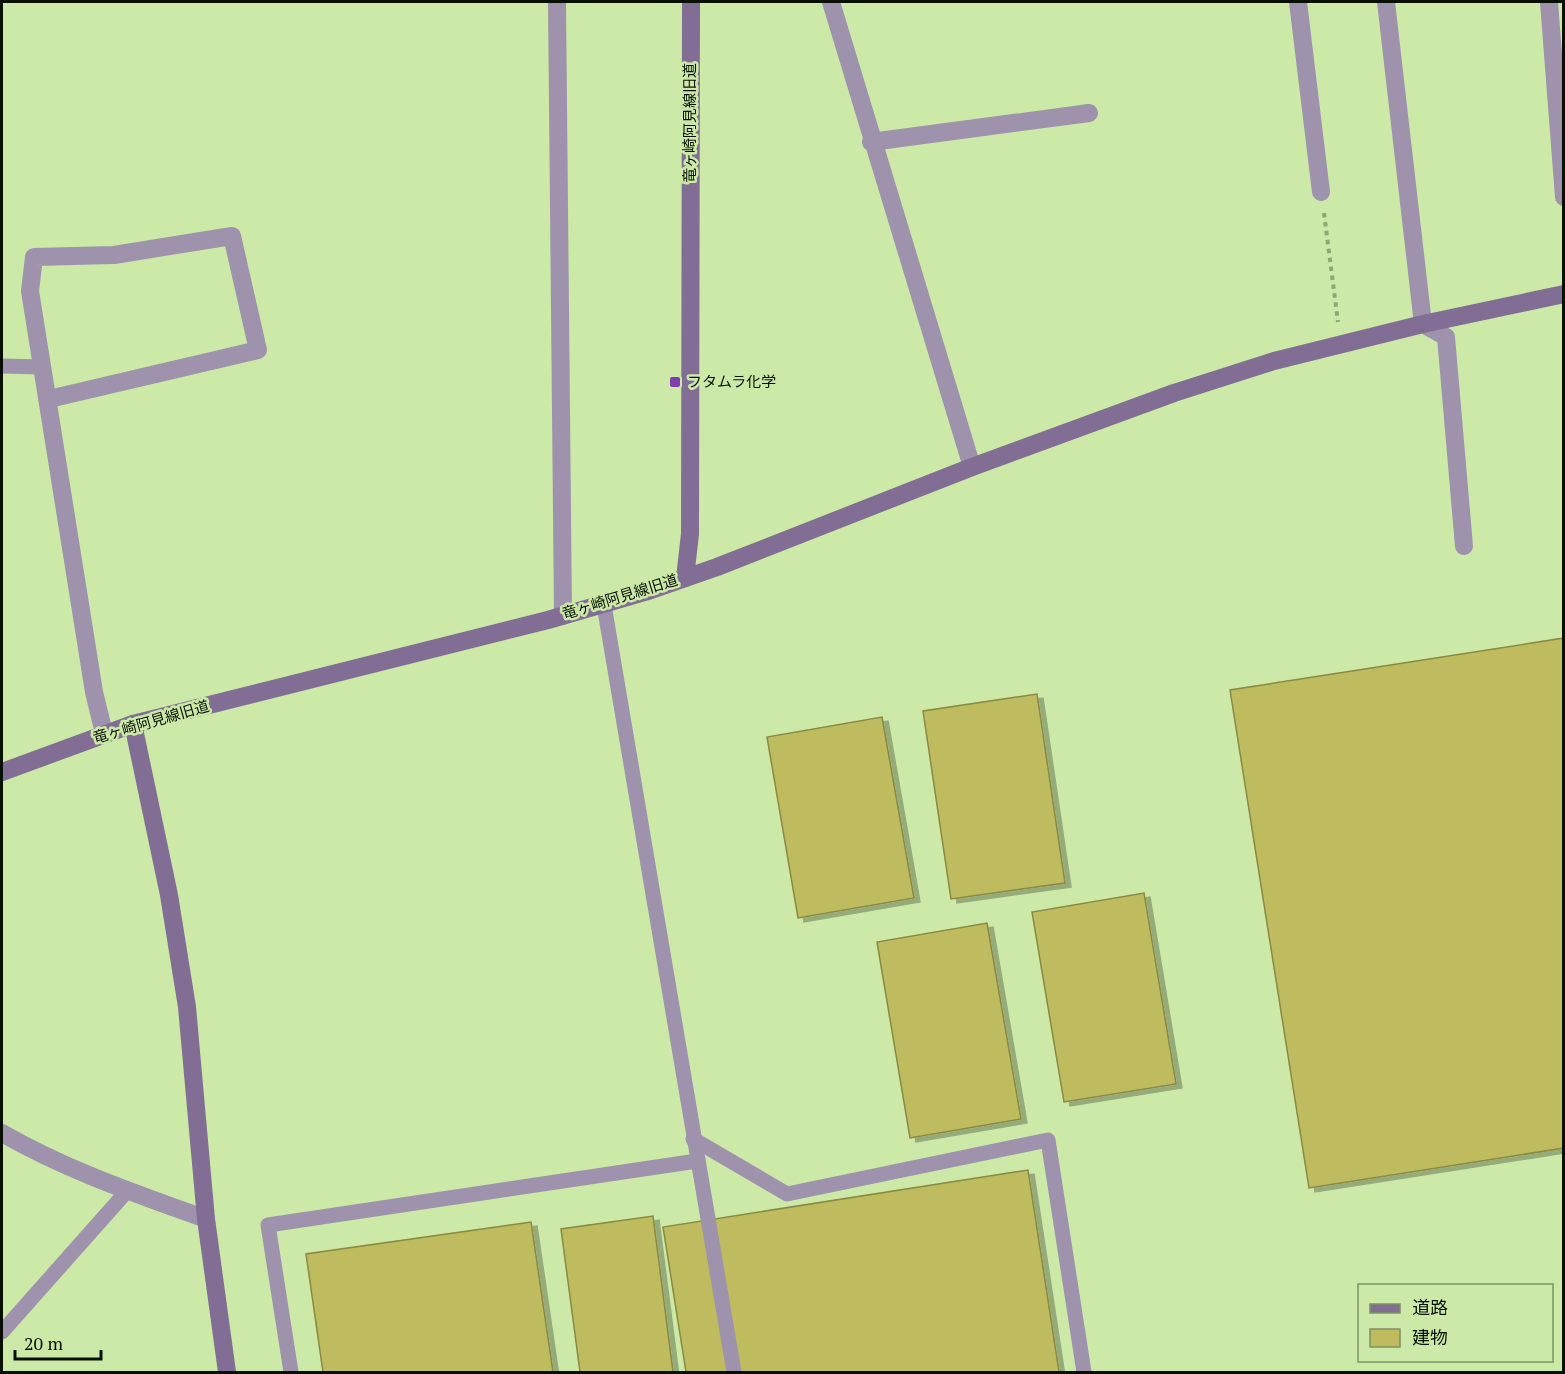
<svg xmlns="http://www.w3.org/2000/svg" width="1565" height="1374" font-family="'PT Serif','Noto Sans JP',serif">
<defs>
<filter id="shadow"><feDropShadow dx="6" dy="4" stdDeviation="0" flood-color="#0004"/></filter>
</defs>
<rect width="100%" height="100%" fill="#cce9a7"/>
<!-- building -->
<g fill="#bebc5e" stroke="#8a8843" stroke-width="1.5" filter="url(#shadow)">
<path d="M 1564,638 L 1564,1148 L 1309,1188 L 1230,690 Z"/>
<path d="M 1037,694 L 1065,883 L 951,899 L 923,711 Z"/>
<path d="M 882,717 L 914,898 L 798,918 L 767,737 Z"/>
<path d="M 1144,893 L 1176,1084 L 1064,1102 L 1032,912 Z"/>
<path d="M 987,923 L 1021,1119 L 910,1138 L 877,942 Z"/>
<path d="M 1028,1170 L 1059,1372 L 686,1372 L 663,1227 Z"/>
<path d="M 653,1216 L 673,1372 L 580,1372 L 561,1229 Z"/>
<path d="M 531,1222 L 553,1372 L 323,1372 L 306,1254 Z"/>
</g>
<g fill="none" stroke-linecap="round" stroke-linejoin="round">
<!-- path -->
<path stroke="#8fa673" stroke-width="4" stroke-dasharray="4.5 4.5" stroke-linecap="butt" d="M 1324,213 L 1338,322"/>
<!-- lane -->
<g stroke="#9f92ad" stroke-width="15">
<path d="M 2,366 L 43,367"/>
<path d="M 604,605 L 734,1372"/>
<path d="M 693,1139 L 787,1194 L 1048,1140 L 1084,1372"/>
<path d="M 2,1332 L 128,1190"/>
<path d="M 291,1372 L 268,1225 L 697,1161"/>
</g>
<!-- street -->
<g stroke="#9f92ad" stroke-width="18">
<path d="M 557,2 L 563,616"/>
<path d="M 831,2 L 972,467"/>
<path d="M 1298,2 L 1321,192"/>
<path d="M 1386,2 L 1423,324 L 1446,337 L 1464,546"/>
<path d="M 1549,2 L 1564,197"/>
<path d="M 871,142 L 1089,113"/>
<path d="M 49,399 L 258,350 L 232,236 L 114,255 L 34,257 L 30,291 L 94,692 L 104,733"/>
<path d="M 2,1133 C 66,1170 137,1194 206,1219"/>
</g>
<!-- secondary -->
<g stroke="#826e95" stroke-width="18">
<path d="M 685,578 L 690,534 L 691,2"/>
<path d="M 133,724 L 169,895 L 187,1007 L 206,1219 L 227,1372"/>
<path d="M 2,772 L 133,724 L 548,620 L 651,590 L 717,567 L 972,467 L 1174,393 L 1274,361 L 1423,324 L 1564,294"/>
</g>
</g>
<!-- markers -->
<rect fill="#803db2" stroke="#cce9a7" stroke-width="2" x="669" y="376" width="12" height="12" rx="3"/>
<g text-anchor="middle" stroke-width="5" stroke-linejoin="round" paint-order="stroke">
<!-- street labels -->
<g font-size="15" fill="#071000" stroke="#cce9a7">
<text transform="translate(690 123) rotate(-90)" y="5">竜ヶ崎阿見線旧道</text>
<text transform="translate(620 597) rotate(-17)" y="5">竜ヶ崎阿見線旧道</text>
<text transform="translate(151 722) rotate(-16)" y="5">竜ヶ崎阿見線旧道</text>
</g>
<!-- poi labels -->
<g font-size="15" fill="#071000" stroke="#cce9a7" text-anchor="start">
<text x="687" y="387">フタムラ化学</text>
</g>
</g>
<!-- border -->
<rect width="1565" height="1374" fill="none" stroke="#071000" stroke-width="6"/>
<!-- legend -->
<rect x="1358" y="1284" width="195" height="78" fill="#cce9a7" stroke="#7d9264" stroke-width="1.5"/>
<rect x="1370" y="1304" width="30" height="9" fill="#826e95" stroke="#7d9264" stroke-width="1.5"/>
<text x="1412" y="1314" font-size="18" fill="#071000">道路</text>
<rect x="1370" y="1329" width="30" height="18" fill="#bebc5e" stroke="#7d9264" stroke-width="1.5"/>
<text x="1412" y="1344" font-size="18" fill="#071000">建物</text>
<!-- scale -->
<path d="M15 1350v9h86v-9" fill="none" stroke="#071000" stroke-width="3"/>
<text x="24" y="1350" font-size="18" fill="#071000" stroke="#cce9a7" stroke-width="4.5" paint-order="stroke">20 m</text>
</svg>
